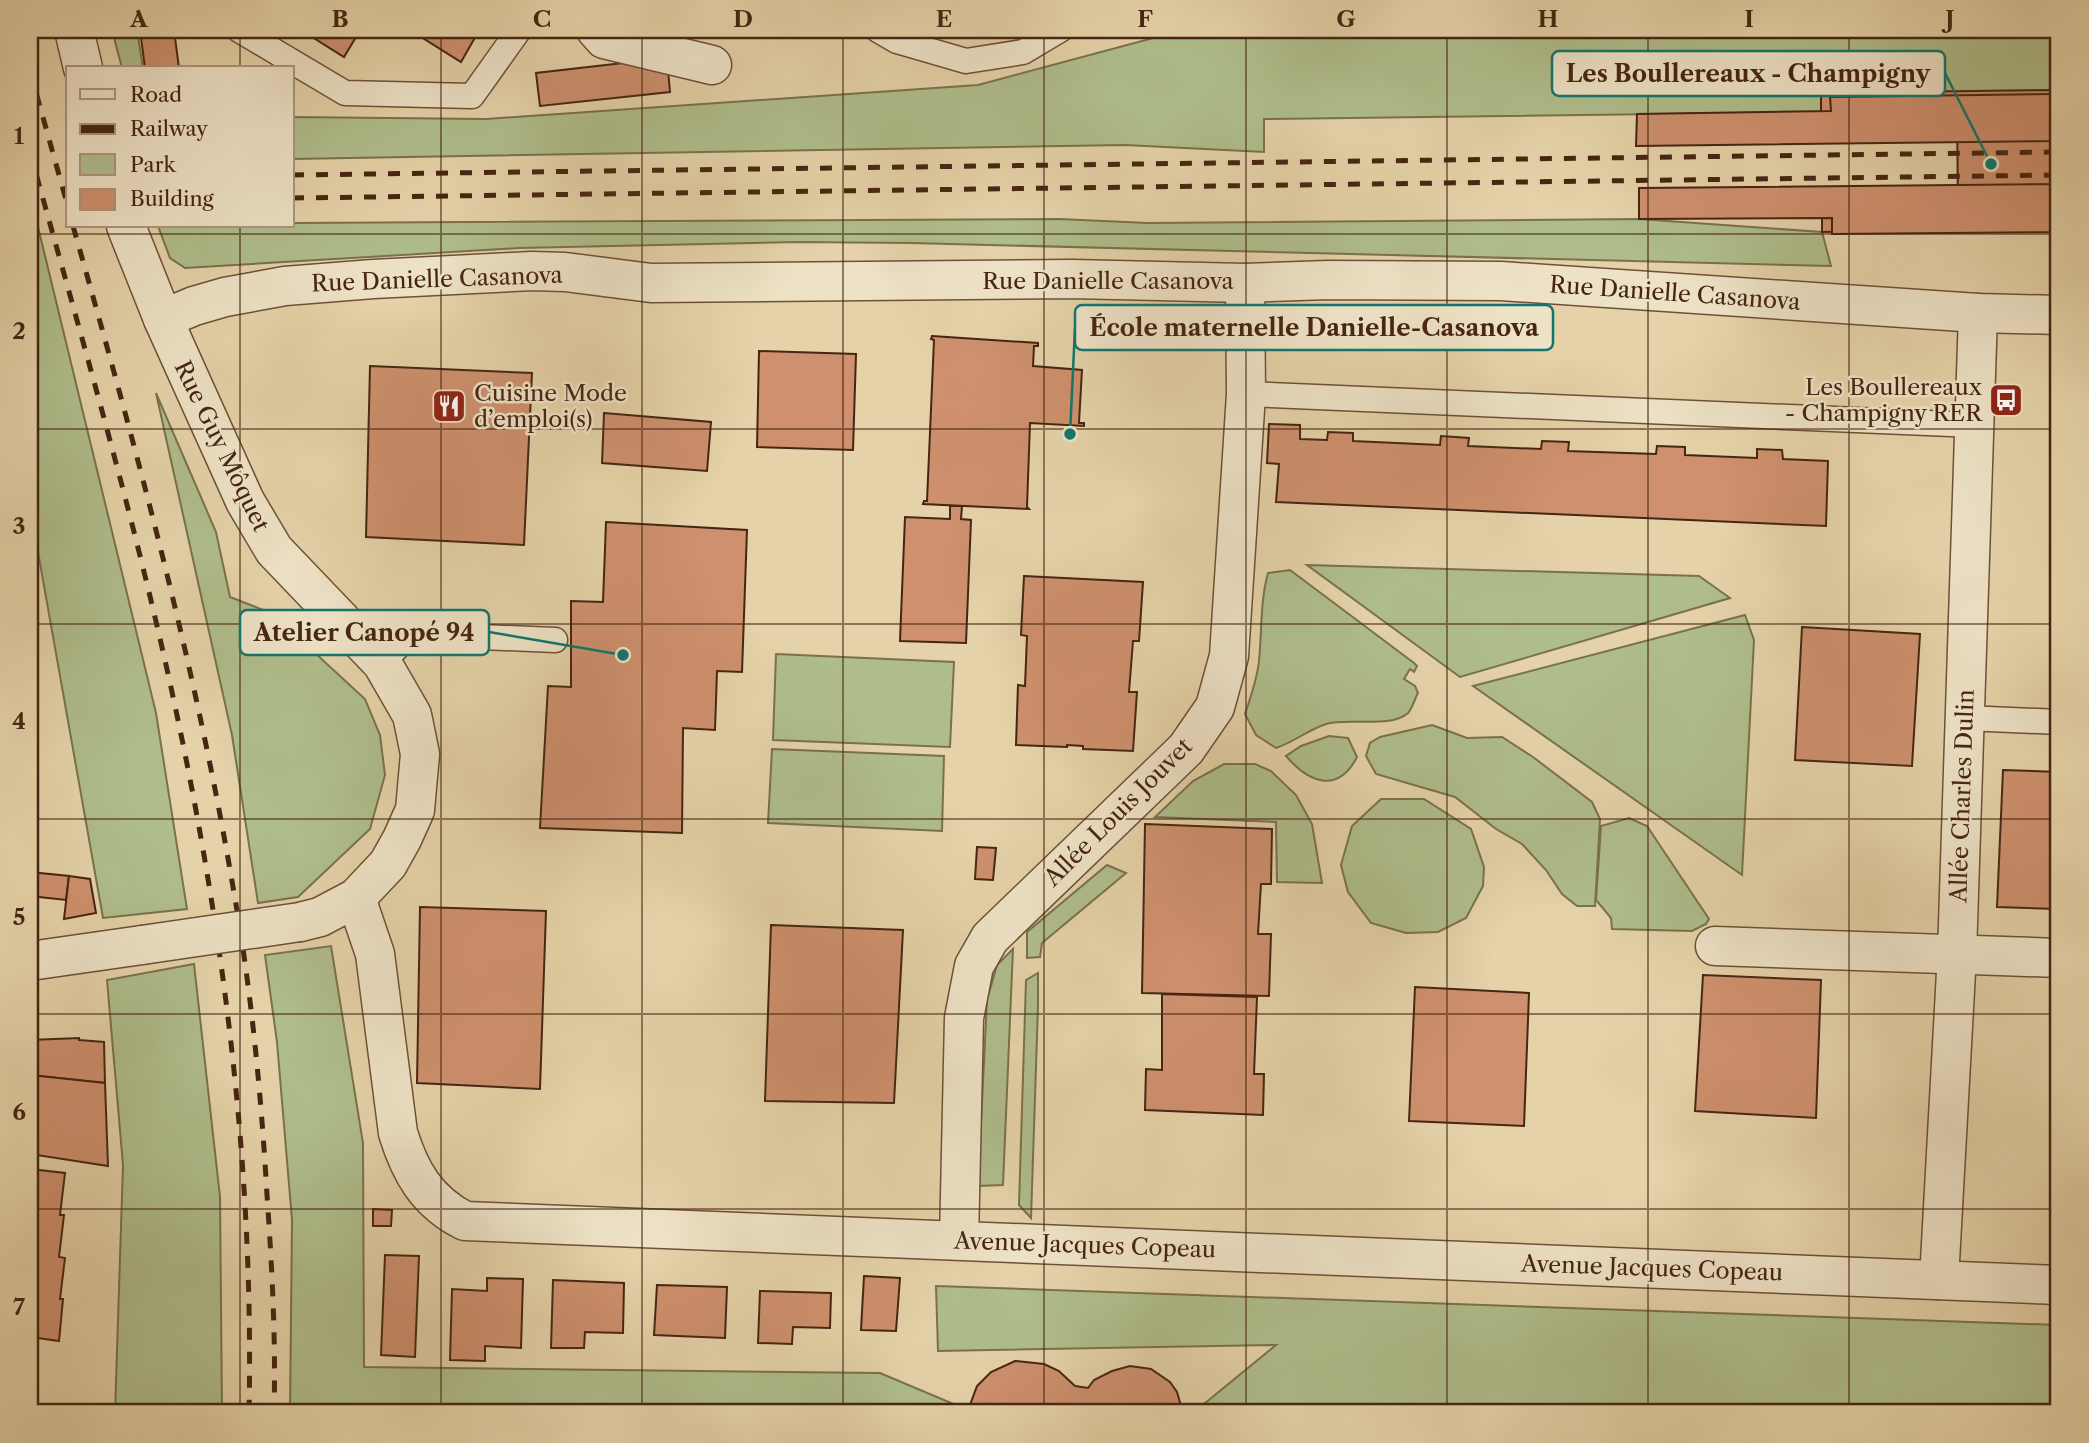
<svg xmlns="http://www.w3.org/2000/svg" width="2089" height="1443" font-family="'Libre Caslon Text',serif">
<rect width="100%" height="100%" fill="#e5d2a8"/>
<filter id="stains"><feTurbulence type="fractalNoise" baseFrequency=".00286" numOctaves="4"/><feColorMatrix values="0 0 0 0 .2 0 0 0 0 .09 0 0 0 0 .02 0 0 0 .5 -.17"/></filter>
<radialGradient id="worn" r=".72"><stop offset=".6" stop-color="#630" stop-opacity="0"/><stop offset="1" stop-color="#630" stop-opacity=".3"/></radialGradient>
<!-- green -->
<g fill="#afbd8b" stroke="#7a714e" stroke-width="2">
<path d="M 112,30 L 137,30 L 143,68 L 122,68 Z"/>
<path d="M 1183,30 L 2059,30 L 2059,90 L 1822,93 L 1821,112 L 1264,119 L 1264,152 L 1125,145 L 292,159 L 292,117 L 486,119 L 978,85 Z"/>
<path d="M 1059,219 L 1148,223 L 1639,219 L 1822,232 L 1831,266 L 911,243 L 796,242 L 519,248 L 185,268 L 170,258 L 158,226 L 292,226 L 292,223 Z"/>
<path d="M 30,227 L 38,227 L 156,713 L 187,909 L 103,918 L 30,507 Z"/>
<path d="M 156,393 L 216,532 L 230,597 L 281,617 L 315,653 L 365,699 L 380,735 L 385,775 L 370,829 L 298,897 L 258,903 L 232,735 Z"/>
<path d="M 1307,565 L 1699,576 L 1730,598 L 1460,677 Z"/>
<path d="M 1290,570 L 1414,663 L 1417,666 L 1414,672 L 1410,669 L 1404,679 L 1415,686 L 1418,693 C 1415,698 1412,709 1408,713 C 1390,729 1348,717 1326,724 C 1308,730 1294,742 1276,748 L 1256,735 L 1245,714 C 1251,696 1257,680 1259,661 C 1262,631 1260,602 1268,573 Z"/>
<path d="M 1745,615 L 1754,640 L 1742,875 L 1473,686 Z"/>
<path d="M 776,654 L 954,662 L 950,747 L 773,740 Z"/>
<path d="M 1432,725 L 1467,738 L 1502,737 L 1533,757 L 1592,802 L 1600,819 L 1595,906 L 1577,906 L 1562,894 L 1546,870 L 1522,844 L 1496,829 L 1455,797 L 1376,774 L 1366,756 L 1370,743 L 1380,737 Z"/>
<path d="M 1329,736 L 1348,738 L 1357,757 C 1338,794 1309,783 1286,756 L 1301,746 Z"/>
<path d="M 772,749 L 944,756 L 942,831 L 768,823 Z"/>
<path d="M 1224,764 L 1255,764 L 1271,771 L 1296,795 L 1312,824 L 1322,883 L 1277,882 L 1276,822 L 1155,817 L 1193,781 Z"/>
<path d="M 1381,799 L 1424,799 L 1471,829 L 1484,867 L 1483,886 L 1466,918 L 1438,932 L 1406,933 L 1371,923 L 1348,892 L 1341,865 L 1352,826 Z"/>
<path d="M 1629,818 L 1647,826 L 1709,919 L 1706,924 L 1692,931 L 1612,929 L 1611,918 L 1596,900 L 1601,826 Z"/>
<path d="M 1107,865 L 1126,873 L 1042,943 L 1040,957 L 1027,958 L 1027,932 Z"/>
<path d="M 331,946 L 363,1143 L 364,1367 L 880,1373 L 963,1408 L 964,1413 L 290,1413 L 292,1220 L 277,1042 L 265,955 Z"/>
<path d="M 1013,949 L 1003,1185 L 978,1186 L 987,1000 L 997,965 Z"/>
<path d="M 194,964 L 220,1197 L 222,1413 L 115,1413 L 123,1165 L 107,980 Z"/>
<path d="M 1038,973 L 1038,1006 L 1031,1218 L 1019,1205 L 1026,980 Z"/>
<path d="M 936,1286 L 2059,1325 L 2059,1413 L 1205,1413 L 1204,1404 L 1276,1345 L 938,1351 Z"/>
</g>
<!-- building -->
<g fill="#ce906e" stroke="#462512" stroke-width="2">
<path d="M 140,30 L 174,30 L 179,68 L 145,68 Z"/>
<path d="M 301,30 L 365,30 L 362,34 L 359,32 L 344,57 Z"/>
<path d="M 410,30 L 482,30 L 479,35 L 477,34 L 461,62 Z"/>
<path d="M 667,58 L 670,92 L 540,106 L 536,73 Z"/>
<path d="M 2059,90 L 2059,229 L 1822,232 L 1822,212 L 1958,211 L 1957,110 L 1821,112 L 1821,93 Z"/>
<path d="M 2054,94 L 2059,94 L 2059,141 L 1636,146 L 1637,114 L 1831,111 L 1830,97 Z"/>
<path d="M 2059,184 L 2059,232 L 1832,234 L 1832,218 L 1639,219 L 1639,188 Z"/>
<path d="M 932,336 L 1038,343 L 1038,346 L 1034,346 L 1033,366 L 1082,370 L 1079,423 L 1084,423 L 1084,426 L 1030,423 L 1027,507 L 1029,509 L 923,504 L 924,501 L 927,501 L 934,340 L 931,339 Z"/>
<path d="M 759,351 L 856,354 L 853,450 L 757,447 Z"/>
<path d="M 370,366 L 532,373 L 524,545 L 366,537 Z"/>
<path d="M 604,413 L 711,422 L 707,471 L 602,463 Z"/>
<path d="M 1269,424 L 1300,425 L 1300,439 L 1327,440 L 1328,432 L 1353,433 L 1353,441 L 1440,445 L 1441,436 L 1469,438 L 1468,446 L 1541,449 L 1542,441 L 1569,442 L 1568,451 L 1656,454 L 1657,446 L 1685,447 L 1685,455 L 1757,458 L 1757,449 L 1782,450 L 1783,459 L 1828,461 L 1826,526 L 1276,502 L 1279,464 L 1267,463 Z"/>
<path d="M 950,506 L 962,506 L 961,519 L 971,520 L 966,643 L 900,641 L 905,517 L 950,519 Z"/>
<path d="M 606,522 L 747,530 L 742,672 L 717,671 L 715,730 L 683,728 L 682,833 L 540,828 L 548,686 L 571,687 L 571,601 L 603,602 Z"/>
<path d="M 1024,576 L 1143,582 L 1139,641 L 1133,641 L 1129,692 L 1137,692 L 1133,751 L 1083,749 L 1083,746 L 1067,745 L 1067,747 L 1016,745 L 1018,685 L 1025,686 L 1027,636 L 1021,635 Z"/>
<path d="M 1802,627 L 1920,634 L 1912,766 L 1795,760 Z"/>
<path d="M 30,682 L 33,683 L 31,729 L 30,729 Z"/>
<path d="M 2003,770 L 2059,772 L 2059,909 L 1997,907 Z"/>
<path d="M 1145,824 L 1272,829 L 1271,884 L 1261,884 L 1258,934 L 1271,934 L 1269,996 L 1142,993 Z"/>
<path d="M 977,847 L 996,848 L 993,880 L 975,879 Z"/>
<path d="M 30,872 L 69,876 L 66,900 L 30,896 Z"/>
<path d="M 69,876 L 90,879 L 96,913 L 64,919 Z"/>
<path d="M 420,907 L 546,911 L 540,1089 L 417,1083 Z"/>
<path d="M 771,925 L 903,930 L 894,1103 L 765,1101 Z"/>
<path d="M 1703,975 L 1821,980 L 1816,1118 L 1695,1111 Z"/>
<path d="M 1415,987 L 1529,993 L 1524,1126 L 1409,1121 Z"/>
<path d="M 1162,994 L 1257,997 L 1254,1074 L 1264,1074 L 1263,1115 L 1145,1110 L 1146,1069 L 1162,1070 Z"/>
<path d="M 79,1038 L 79,1040 L 104,1042 L 105,1083 L 30,1075 L 30,1040 Z"/>
<path d="M 30,1075 L 105,1083 L 108,1166 L 30,1154 Z"/>
<path d="M 30,1169 L 65,1173 L 60,1215 L 64,1215 L 59,1257 L 65,1258 L 60,1299 L 63,1299 L 59,1341 L 30,1337 Z"/>
<path d="M 373,1209 L 392,1210 L 391,1226 L 373,1226 Z"/>
<path d="M 385,1255 L 419,1256 L 415,1357 L 381,1355 Z"/>
<path d="M 864,1276 L 900,1278 L 896,1331 L 861,1330 Z"/>
<path d="M 487,1278 L 523,1279 L 521,1348 L 485,1346 L 485,1361 L 450,1360 L 452,1289 L 487,1291 Z"/>
<path d="M 553,1280 L 624,1283 L 623,1333 L 585,1332 L 584,1348 L 551,1348 Z"/>
<path d="M 657,1285 L 727,1287 L 725,1338 L 654,1335 Z"/>
<path d="M 760,1291 L 831,1293 L 830,1328 L 793,1327 L 792,1344 L 758,1343 Z"/>
<path d="M 1015,1361 L 1044,1364 L 1059,1371 L 1075,1386 L 1088,1388 L 1094,1380 L 1112,1371 L 1130,1366 L 1151,1369 L 1170,1382 L 1177,1392 L 1183,1413 L 970,1413 L 970,1405 L 977,1386 L 991,1372 Z"/>
</g>
<g fill="none" stroke-linecap="round" stroke-linejoin="round">
<!-- lane casing -->
<g stroke="#6e5038" stroke-width="27">
<g id="lane">
<path d="M 239,30 L 345,93 L 472,96 L 519,30"/>
<path d="M 878,30 L 897,41 L 966,61 L 1023,52 L 1060,30"/>
<path d="M 1246,394 L 1975,425"/>
<path d="M 382,663 L 410,634 L 555,640"/>
<path d="M 1965,718 L 2059,722"/>
</g>
</g>
<!-- street casing -->
<g stroke="#6e5038" stroke-width="41">
<g id="street">
<path d="M 74,30 L 83,68"/>
<path d="M 596,30 L 604,39 L 712,65"/>
<path d="M 126,226 L 163,319 L 245,501 L 274,550 L 382,663 L 412,715 L 420,754 L 415,810 L 402,839 L 388,864 L 356,898 L 320,917 L 300,922"/>
<path d="M 163,319 L 194,306 L 225,297 L 285,286 L 373,279 L 532,271 L 565,272 L 651,283 L 1072,279 L 1245,283 L 1328,280 L 1501,281 L 1978,313 L 2059,315"/>
<path d="M 356,898 L 375,954 L 398,1133 C 410,1172 427,1202 465,1221 L 2059,1285"/>
<path d="M 1715,946 L 2059,958"/>
<path d="M 30,961 L 142,945"/>
<path d="M 959,1240 L 964,1018 L 974,966 L 990,938 L 1186,749 L 1215,707 L 1229,656 L 1246,394 L 1245,283"/>
<path d="M 1939,1280 L 1957,954 L 1978,313"/>
</g>
</g>
<!-- lane -->
<use href="#lane" stroke="#eee2c6" stroke-width="24"/>
<!-- street -->
<use href="#street" stroke="#eee2c6" stroke-width="38"/>
<!-- rail -->
<g stroke="#462512" stroke-width="5" stroke-dasharray="12 12" stroke-linecap="butt">
<path d="M 30,71 L 68,207"/>
<path d="M 30,152 C 82,340 138,529 178,720 C 226,947 254,1181 249,1413"/>
<path d="M 292,175 L 2059,152"/>
<path d="M 292,198 L 2059,175"/>
<path d="M 73,226 C 135,444 195,663 233,887 C 251,988 261,1092 267,1195 C 272,1267 276,1341 274,1413"/>
</g>
<!-- street-bridge casing -->
<g stroke="#6e5038" stroke-width="41" stroke-linecap="butt">
<path id="street-bridge" d="M 142,945 L 300,922"/>
</g>
<!-- street-bridge -->
<use href="#street-bridge" stroke="#eee2c6" stroke-width="38"/>
</g>
<!-- grid -->
<path fill="none" stroke="#462512" stroke-width="2" stroke-opacity="0.55" d="M 240,30 L 240,68M 441,30 L 441,1413M 642,30 L 642,1413M 843,30 L 843,1413M 1044,30 L 1044,1413M 1246,30 L 1246,1413M 1447,30 L 1447,1413M 1648,30 L 1648,1413M 1849,30 L 1849,1413M 240,226 L 240,1413M 30,234 L 2059,234M 30,429 L 2059,429M 30,624 L 2059,624M 30,819 L 2059,819M 30,1014 L 2059,1014M 30,1209 L 2059,1209"/>
<!-- icons -->
<defs>
<g id="bus-square" transform="scale(1.75)"><rect x="-9" y="-9" width="18" height="18" rx="4" fill="#8f2418" stroke="#eee2c6"/><path d="M-5-6H5V4H4V6H2V4H-2V6H-4V4H-5ZM-3.5-4V0h7V-4ZM-3.5 1.2v1.5H-2V1.2ZM2 1.2v1.5H3.5V1.2Z" fill="#fff"/></g>
<g id="restaurant-square" transform="scale(1.75)"><rect x="-9" y="-9" width="18" height="18" rx="4" fill="#8f2418" stroke="#eee2c6"/><path d="M-5-6h1v4h1v-4h1v4h1v-4h1v5L-1.5 .5V6h-2V.5L-5-1ZM5-6V6H3V1.5H1.5Q1.5-4 5-6Z" fill="#fff"/></g>
</defs>
<g fill-rule="evenodd">
<use href="#bus-square" x="2006" y="400"/>
<use href="#restaurant-square" x="449" y="406"/>
</g>
<g text-anchor="middle" stroke-width="5" stroke-linejoin="round" paint-order="stroke">
<!-- street labels -->
<g font-size="23" fill="#462512" stroke="#eee2c6">
<text transform="translate(437 279) rotate(-2)" y="8">Rue Danielle Casanova</text>
<text x="1108" y="289">Rue Danielle Casanova</text>
<text transform="translate(1675 293) rotate(4)" y="8">Rue Danielle Casanova</text>
<text transform="translate(222 446) rotate(64)" y="8">Rue Guy Môquet</text>
<text transform="translate(1962 796) rotate(-88)" y="8">Allée Charles Dulin</text>
<text transform="translate(1118 812) rotate(-45)" y="8">Allée Louis Jouvet</text>
<text transform="translate(1085 1245) rotate(2)" y="8">Avenue Jacques Copeau</text>
<text transform="translate(1652 1268) rotate(2)" y="8">Avenue Jacques Copeau</text>
</g>
<!-- poi labels -->
<g font-size="23" fill="#462512" stroke="#eee2c6" text-anchor="end">
<text x="1982" y="395">Les Boullereaux<tspan x="1982" dy="26">- Champigny RER</tspan></text>
<text x="474" y="401" text-anchor="start">Cuisine Mode<tspan x="474" dy="26">d’emploi(s)</tspan></text>
</g>
</g>
<!-- callouts -->
<path fill="none" stroke="#0f766e" stroke-width="2.5" d="M1991 164L1945 73M1070 434L1075 328M623 655L489 632"/>
<g fill="#0f766e" stroke="#eee2c6" stroke-width="2.5">
<circle cx="1991" cy="164" r="7"/>
<circle cx="1070" cy="434" r="7"/>
<circle cx="623" cy="655" r="7"/>
</g>
<g fill="#eee2c6" stroke="#0f766e" stroke-width="2.5">
<rect x="1552" y="51" width="393" height="45" rx="7"/>
<rect x="1075" y="305" width="478" height="45" rx="7"/>
<rect x="240" y="610" width="249" height="45" rx="7"/>
</g>
<g font-size="24" text-anchor="middle" font-weight="bold" fill="#462512">
<text x="1748" y="82">Les Boullereaux - Champigny</text>
<text x="1314" y="336">École maternelle Danielle-Casanova</text>
<text x="364" y="641">Atelier Canopé 94</text>
</g>
<!-- margin -->
<rect width="2089" height="1443" fill="none" stroke="#e5d2a8" stroke-width="77"/>
<!-- legend -->
<rect x="66" y="66" width="228" height="161" fill="#eee2c6" stroke="#ab967e" stroke-width="2"/>
<rect x="80" y="89" width="35" height="10" fill="#eee2c6" stroke="#ab967e" stroke-width="2"/>
<text x="130" y="102" font-size="21" fill="#462512">Road</text>
<rect x="80" y="124" width="35" height="10" fill="#462512" stroke="#ab967e" stroke-width="2"/>
<text x="130" y="136" font-size="21" fill="#462512">Railway</text>
<rect x="80" y="154" width="35" height="21" fill="#afbd8b" stroke="#ab967e" stroke-width="2"/>
<text x="130" y="172" font-size="21" fill="#462512">Park</text>
<rect x="80" y="189" width="35" height="21" fill="#ce906e" stroke="#ab967e" stroke-width="2"/>
<text x="130" y="206" font-size="21" fill="#462512">Building</text>
<rect x="38" y="38" width="2012" height="1366" fill="none" stroke="#462512" stroke-width="2.5"/>
<g font-size="23" text-anchor="middle" font-weight="bold" fill="#462512">
<text x="139" y="27">A</text>
<text x="340" y="27">B</text>
<text x="542" y="27">C</text>
<text x="743" y="27">D</text>
<text x="944" y="27">E</text>
<text x="1145" y="27">F</text>
<text x="1346" y="27">G</text>
<text x="1548" y="27">H</text>
<text x="1749" y="27">I</text>
<text x="1950" y="27">J</text>
<text x="19" y="144">1</text>
<text x="19" y="339">2</text>
<text x="19" y="534">3</text>
<text x="19" y="729">4</text>
<text x="19" y="925">5</text>
<text x="19" y="1120">6</text>
<text x="19" y="1315">7</text>
</g>
<rect width="100%" height="100%" filter="url(#stains)"/>
<rect width="100%" height="100%" fill="url(#worn)"/>
</svg>
